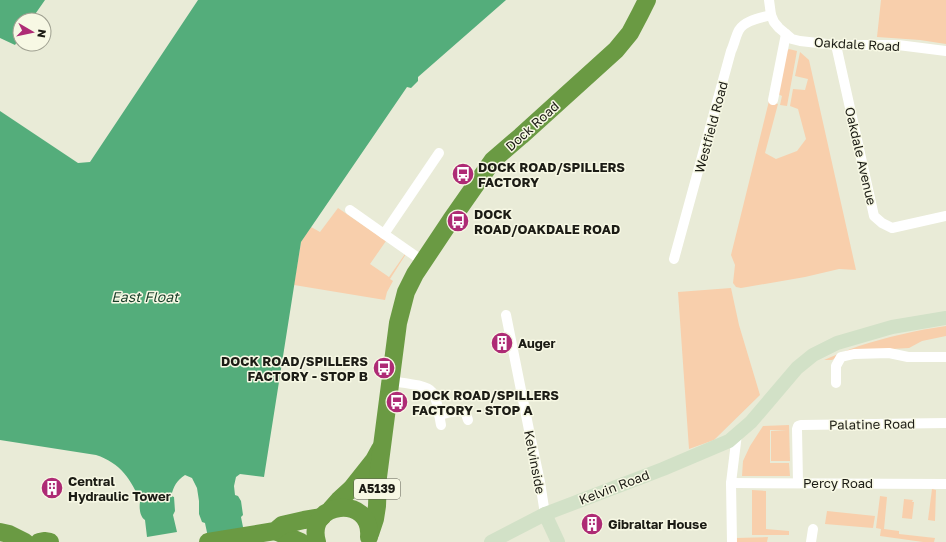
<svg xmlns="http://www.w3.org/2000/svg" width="946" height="542" font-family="'Golos Text',sans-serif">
<rect width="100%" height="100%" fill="#e9ebd7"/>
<!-- green -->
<g fill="#f8cfac">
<path d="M 881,0 L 946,0 L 946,44 L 920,40 L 877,37 Z"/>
<path d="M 789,49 L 797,51 L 787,106 L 780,105 L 782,96 L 778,94 L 787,51 Z"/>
<path d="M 800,52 L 809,60 L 856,270 L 839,269 L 805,277 L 741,288 L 736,287 L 733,283 L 735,265 L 731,255 L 769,101 L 778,104 L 765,153 L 776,159 L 797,151 L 806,139 L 798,109 L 790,106 L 793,89 L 805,90 L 808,79 L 795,76 Z"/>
<path d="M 338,208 L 386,241 L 370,264 L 389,277 L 405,254 L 406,254 L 390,279 L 393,281 L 387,292 L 385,300 L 294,285 L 301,242 L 311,227 L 320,232 Z"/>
<path d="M 731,288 L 739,325 L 760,395 L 714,440 L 689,449 L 678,292 Z"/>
<path d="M 946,326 L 946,336 L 922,341 L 909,348 L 857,351 L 840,355 L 832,360 L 824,360 C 836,355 847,350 859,346 C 887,337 917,330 946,326 Z"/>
<path d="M 789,425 L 790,461 L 771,461 L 771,431 L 787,430 L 770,430 L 770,463 L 789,463 L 790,476 L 742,476 L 743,461 L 750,446 L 763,426 Z"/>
<path d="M 932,489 L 936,490 L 935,521 L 928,520 Z"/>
<path d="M 752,490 L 766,491 L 766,529 L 789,531 L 789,535 L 752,535 Z"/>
<path d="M 880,496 L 887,497 L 884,529 L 899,531 L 899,534 L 935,538 L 934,542 L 923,542 L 880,536 L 881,529 L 876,528 Z"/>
<path d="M 904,499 L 913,500 L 912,502 L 914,502 L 912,519 L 902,518 Z"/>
<path d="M 827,511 L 875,516 L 873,528 L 825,524 Z"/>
<path d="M 768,537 L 767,542 L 736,542 L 736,538 Z"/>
</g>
<!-- water -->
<g fill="#54ad7b">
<path d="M 0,0 L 45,0 L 31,20 L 20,20 L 20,37 L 15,45 L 0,38 Z"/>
<path d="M 198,0 L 506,0 L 418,77 L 418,81 L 411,88 L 407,87 L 301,242 L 264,477 L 240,474 L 236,477 L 234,486 L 235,495 L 238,496 L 241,501 L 243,515 L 241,517 L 246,542 L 209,542 L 205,523 L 202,522 L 199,514 L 199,501 L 197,488 L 192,478 L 185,475 C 176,481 174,486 171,496 L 174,497 L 175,511 L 173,515 L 177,532 L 147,537 L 145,520 C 140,517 139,508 140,502 L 141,502 C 131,480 121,463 96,455 L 0,440 L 0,111 L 78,163 L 90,162 Z"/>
</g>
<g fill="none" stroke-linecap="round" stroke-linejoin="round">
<!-- street -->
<g stroke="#fff" stroke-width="10">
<path d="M 769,0 L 771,15 L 774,22 L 779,28 L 792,39 L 800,41 L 836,45 L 898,45 L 946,51"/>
<path d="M 836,45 L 874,216 L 882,223 L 892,228 L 946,216"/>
<path d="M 773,100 L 786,34"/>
<path d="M 350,210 L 384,234 L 439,153"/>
<path d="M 384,234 L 424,262"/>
<path d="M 674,259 L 731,51 C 734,45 736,35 739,30 C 745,20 761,18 771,15"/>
<path d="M 506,315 L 529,430 L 540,482 L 545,514"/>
<path d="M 390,381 C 400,383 426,384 432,392 C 438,399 439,416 441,425"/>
<path d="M 836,383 L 836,366 L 841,357 L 854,354 L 889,353 L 908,357 L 946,357"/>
<path d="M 439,415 C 444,414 458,409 463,412 C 466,413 467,417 468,420"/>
<path d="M 731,483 L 946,484"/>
<path d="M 798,483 L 797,429 L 798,426 L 801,425 L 946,423"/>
<path d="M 732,542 L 731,483 L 737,434"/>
<path d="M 811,542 L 813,529"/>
</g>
<!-- secondary -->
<g stroke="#d2e1c7" stroke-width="14">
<path d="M 545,514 L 558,542"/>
<path d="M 491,542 L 545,514 L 663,469 L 729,441 L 751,422 L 797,368 L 813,355 L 837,343 L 892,327 L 946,318"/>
</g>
<!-- highway -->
<g stroke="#6a9a43" stroke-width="18">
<path d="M 331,509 L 339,500 L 351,489 L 374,460 L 380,449"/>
<path d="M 275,531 L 301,542"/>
<path d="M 0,532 L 9,534 L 25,542"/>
<path d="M 370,534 L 375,519 L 377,506 L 378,477 L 398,323 L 406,292 L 415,274 L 451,220 L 493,160 L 521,136 L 616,50 L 630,33 L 640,14 L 647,0"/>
<path d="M 39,542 L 44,541 L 50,542"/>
<path d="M 208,542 L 275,531 L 282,525 L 304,520 L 322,517"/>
<path d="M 317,542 C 305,501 373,494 369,537"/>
</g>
</g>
<!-- icons -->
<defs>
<g id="bus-disc" transform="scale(1.15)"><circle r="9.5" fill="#ae2b75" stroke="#f7f8e4"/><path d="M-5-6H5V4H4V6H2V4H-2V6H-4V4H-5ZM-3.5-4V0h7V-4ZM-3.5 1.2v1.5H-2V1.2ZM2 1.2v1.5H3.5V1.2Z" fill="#fff"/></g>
<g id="building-disc" transform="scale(1.15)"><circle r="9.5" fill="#ae2b75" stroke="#f7f8e4"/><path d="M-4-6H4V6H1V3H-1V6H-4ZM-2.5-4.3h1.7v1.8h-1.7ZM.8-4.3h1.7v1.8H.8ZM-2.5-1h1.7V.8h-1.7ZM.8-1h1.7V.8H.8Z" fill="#fff"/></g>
</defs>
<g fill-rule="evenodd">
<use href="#bus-disc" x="463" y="174"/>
<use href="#bus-disc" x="458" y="221"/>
<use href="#building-disc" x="502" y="343"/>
<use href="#bus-disc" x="384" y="368"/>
<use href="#bus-disc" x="397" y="402"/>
<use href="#building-disc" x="52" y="488"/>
<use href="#building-disc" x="592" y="524"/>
</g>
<g text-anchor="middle" stroke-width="3" stroke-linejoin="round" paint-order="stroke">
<!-- shield labels -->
<rect fill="#f7f8e4" stroke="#5e5e53" stroke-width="1" x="354" y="479" width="46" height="20" rx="3"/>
<g font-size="12" font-weight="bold" fill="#1c1c15">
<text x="377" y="493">A5139</text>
</g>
<!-- street labels -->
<g font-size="13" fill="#1c1c15" stroke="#f7f8e4">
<text transform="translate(857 44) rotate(3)" y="5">Oakdale Road</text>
<text transform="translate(532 126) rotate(-42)" y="5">Dock Road</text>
<text transform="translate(711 127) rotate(-75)" y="5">Westfield Road</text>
<text transform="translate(861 156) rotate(77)" y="5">Oakdale Avenue</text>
<text transform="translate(872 424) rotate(-1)" y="5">Palatine Road</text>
<text transform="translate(535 462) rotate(79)" y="5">Kelvinside</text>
<text x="838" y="488">Percy Road</text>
<text transform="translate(614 487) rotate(-21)" y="5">Kelvin Road</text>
</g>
<!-- poi labels -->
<g font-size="13" font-weight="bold" fill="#1c1c15" stroke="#f7f8e4" text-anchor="start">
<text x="478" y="172">DOCK ROAD/SPILLERS<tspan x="478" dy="15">FACTORY</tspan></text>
<text x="474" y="219">DOCK<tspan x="474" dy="15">ROAD/OAKDALE ROAD</tspan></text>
<text x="518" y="348">Auger</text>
<text x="368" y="366" text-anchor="end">DOCK ROAD/SPILLERS<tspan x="368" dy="15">FACTORY - STOP B</tspan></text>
<text x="412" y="400">DOCK ROAD/SPILLERS<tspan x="412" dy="15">FACTORY - STOP A</tspan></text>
<text x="68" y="486">Central<tspan x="68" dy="15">Hydraulic Tower</tspan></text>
<text x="608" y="529">Gibraltar House</text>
</g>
<!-- water labels -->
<g font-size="14" font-style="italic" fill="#193f2a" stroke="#f7f8e4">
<text x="145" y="302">East Float</text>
</g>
</g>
<!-- north arrow -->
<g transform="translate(32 32) rotate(99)"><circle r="19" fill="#f7f8e4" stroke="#9fa091"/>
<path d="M0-3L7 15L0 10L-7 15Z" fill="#ae2b75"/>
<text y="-6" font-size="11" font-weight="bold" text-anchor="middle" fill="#1c1c15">N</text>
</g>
</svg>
